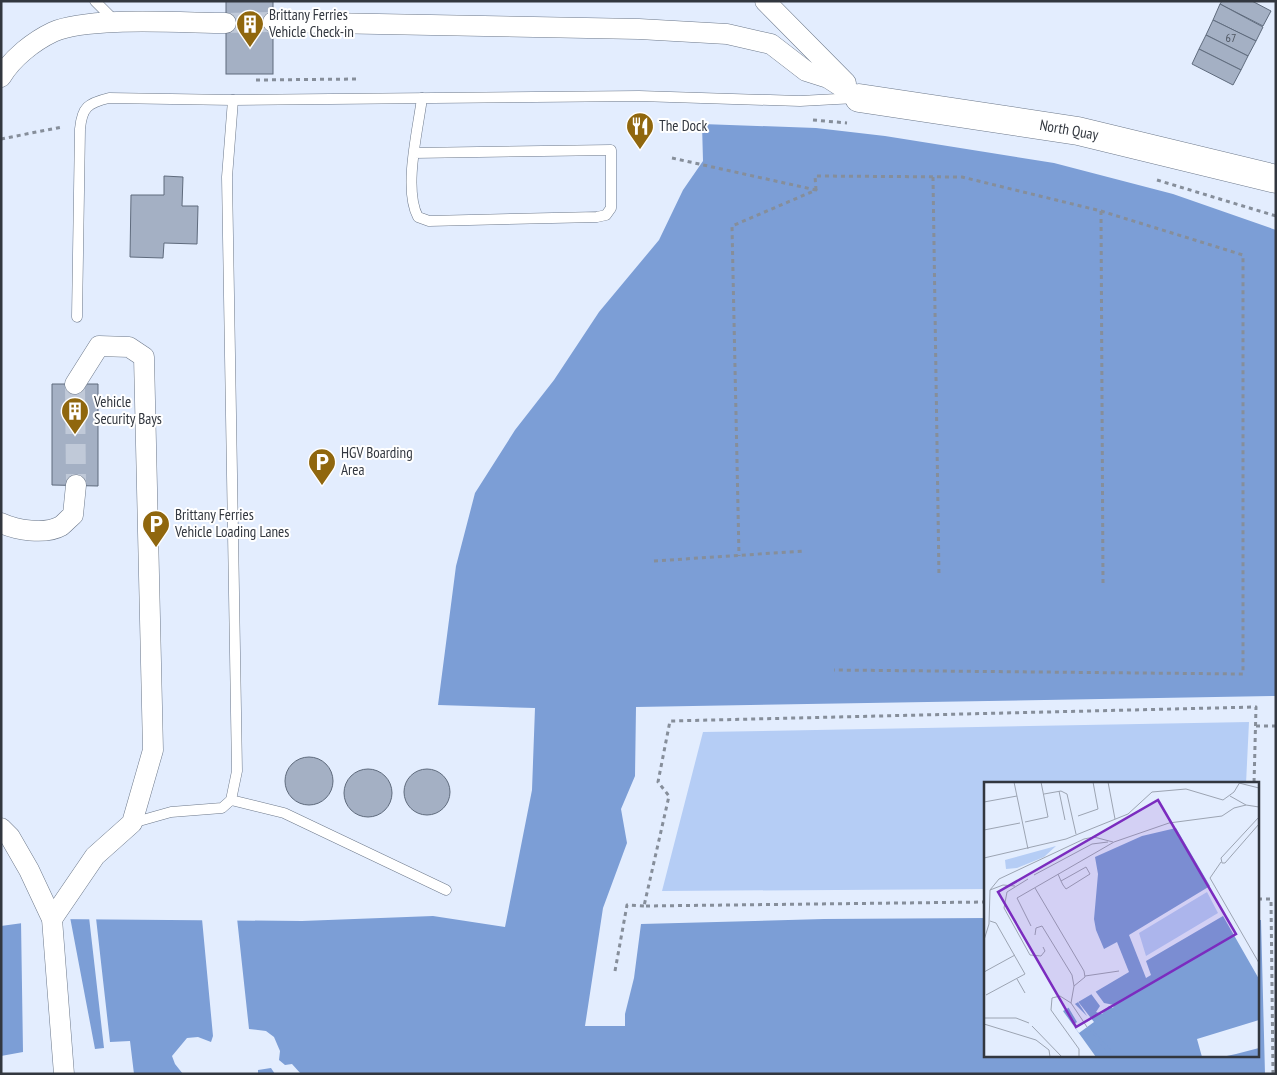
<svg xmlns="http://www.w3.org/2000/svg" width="1277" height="1075" font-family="'PT Sans Narrow',sans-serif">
<rect width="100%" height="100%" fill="#e3edfe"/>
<!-- green -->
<path fill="#b5cdf5" d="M 1249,722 L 1246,784 L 986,784 L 986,889 L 662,891 L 703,732 Z"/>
<!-- water -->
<path fill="#7c9ed6" d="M 702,124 L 816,128 L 885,136 L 1054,163 L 1173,194 L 1276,230 L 1276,696 L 636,707 L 635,776 L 621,809 L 627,843 L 603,908 L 585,1026 L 625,1026 L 625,1014 L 634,978 L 641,924 L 824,919 L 986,918 L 986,1056 L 1258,1056 L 1258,920 L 1261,920 L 1265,1074 L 1,1074 L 1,926 L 52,919 L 302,921 L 433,916 L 505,927 L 532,790 L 535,708 L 438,705 L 456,566 L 475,493 L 515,430 L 554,380 L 599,312 L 659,240 L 683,190 L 703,161 Z"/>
<!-- pier -->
<g fill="#e3edfe">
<path d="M 52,917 L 70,917 L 95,1049 L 104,1048 L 89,917 L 96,918 L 110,1042 L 130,1041 L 134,1074 L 1,1074 L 1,1056 L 23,1052 L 21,921 Z"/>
<path d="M 237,918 L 249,1029 L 266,1031 L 274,1037 L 280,1051 L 279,1060 L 285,1065 L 292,1064 L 301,1074 L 275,1074 L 271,1068 L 258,1070 L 258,1074 L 183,1074 L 175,1064 L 172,1056 L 187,1038 L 198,1037 L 211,1042 L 213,1036 L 202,919 Z"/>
</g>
<!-- building -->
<g fill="#a4b0c4" stroke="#5f6b7d">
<rect x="226" y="1" width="47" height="73"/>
<path d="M 1222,1 L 1252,1 L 1271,11 L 1263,26 L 1220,4 Z"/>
<path d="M 1220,4 L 1263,27 L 1256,41 L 1213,20 Z"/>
<path d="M 1213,20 L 1256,41 L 1248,56 L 1206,35 Z"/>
<path d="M 1206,35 L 1248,56 L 1241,70 L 1199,49 Z"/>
<path d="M 1199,49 L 1241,70 L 1233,85 L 1192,64 Z"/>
<path d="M 164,176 L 183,177 L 182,206 L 198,206 L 197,244 L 164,243 L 163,258 L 130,257 L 131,195 L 164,195 Z"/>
<path d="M 52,384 L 98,384 L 98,486 L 52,485 Z"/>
<circle cx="309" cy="781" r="24"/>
<circle cx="427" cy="792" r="23"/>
<circle cx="368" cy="793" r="24"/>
</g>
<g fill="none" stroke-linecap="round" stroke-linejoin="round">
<!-- street-tunnel -->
<g stroke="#c0c9d8" stroke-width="20" stroke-dasharray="20 10" stroke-linecap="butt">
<path d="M 226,23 L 273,22"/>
<path d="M 75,384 L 76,485"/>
</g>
<!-- lane casing -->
<g stroke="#6c788a" stroke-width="11">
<g id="lane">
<path d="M 95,1 L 115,21"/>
<path d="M 414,153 L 611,150 L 611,208 L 606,215 L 597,217 L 429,221 L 418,217 C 403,189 418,130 422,98"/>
<path d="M 77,317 L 80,129 C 82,107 88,103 109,98 L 233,100 L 639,96 L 800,101 L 856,98"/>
<path d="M 231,800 L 284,813 L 446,890"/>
<path d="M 132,823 L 171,812 L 222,808 L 231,800 L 237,771 L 227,177 L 233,100"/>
</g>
</g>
<!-- street casing -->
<g stroke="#6c788a" stroke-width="21">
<g id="street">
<path d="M 765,1 L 846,83"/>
<path d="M 273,22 L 639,29 L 727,34 L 771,44 L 806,71 L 828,78 L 859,98"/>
<path d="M 1,77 C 12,58 34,41 53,32 C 88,16 185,23 226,23"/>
<path d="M 1,523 C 16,530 45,535 61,526 C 65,523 69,518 73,515 L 76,485"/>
<path d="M 1,828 L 10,837 L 29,870 L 52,919 L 64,1074"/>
<path d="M 52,919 L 95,856 L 132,823 L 153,750 L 144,357 L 129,347 L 99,346 L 75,384"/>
</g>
</g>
<!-- secondary casing -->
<g stroke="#6c788a" stroke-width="29">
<path id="secondary" d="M 859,98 L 1078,131 L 1276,179"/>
</g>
<!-- path -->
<g stroke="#868e9a" stroke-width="3" stroke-dasharray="4 4" stroke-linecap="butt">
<path d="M 256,80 L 358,79"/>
<path d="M 813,120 L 847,123"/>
<path d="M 1,139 L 62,127"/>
<path d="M 672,158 L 816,190 L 732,226 L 739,556"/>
<path d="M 933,177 L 939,577"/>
<path d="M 1157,180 L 1276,216"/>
<path d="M 816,190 L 815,176 L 962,177 L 1101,211 L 1243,255 L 1243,674 L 834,670"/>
<path d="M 1101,211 L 1103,583"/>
<path d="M 654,561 L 805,551"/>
<path d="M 1256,726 L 1276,726"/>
<path d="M 1258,899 L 1271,899 L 1273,1074"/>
<path d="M 986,902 L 644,906 L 669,796 L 658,782 L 670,721 L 1256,707 L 1254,784"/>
<path d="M 615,971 L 627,905 L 644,906"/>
</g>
<!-- lane -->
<use href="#lane" stroke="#fff" stroke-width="10"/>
<!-- street -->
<use href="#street" stroke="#fff" stroke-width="20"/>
<!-- secondary -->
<use href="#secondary" stroke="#fff" stroke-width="28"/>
</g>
<!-- icons -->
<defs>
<g id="building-pin" transform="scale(1.4375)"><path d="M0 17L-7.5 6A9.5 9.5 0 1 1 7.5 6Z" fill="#90670e" stroke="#fff"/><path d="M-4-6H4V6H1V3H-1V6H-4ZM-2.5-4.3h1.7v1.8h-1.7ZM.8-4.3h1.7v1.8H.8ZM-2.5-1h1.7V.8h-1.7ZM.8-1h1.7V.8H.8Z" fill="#fff"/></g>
<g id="restaurant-pin" transform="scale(1.4375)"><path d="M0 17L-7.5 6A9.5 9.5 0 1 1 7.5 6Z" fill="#90670e" stroke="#fff"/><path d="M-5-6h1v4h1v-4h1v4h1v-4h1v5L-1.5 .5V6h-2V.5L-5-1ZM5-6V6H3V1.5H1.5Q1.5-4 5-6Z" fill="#fff"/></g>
<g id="parking-pin" transform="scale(1.4375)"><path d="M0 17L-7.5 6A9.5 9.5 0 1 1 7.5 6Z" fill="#90670e" stroke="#fff"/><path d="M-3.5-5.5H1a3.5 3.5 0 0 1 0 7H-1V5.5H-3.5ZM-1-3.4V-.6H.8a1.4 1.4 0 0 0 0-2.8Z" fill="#fff"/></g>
</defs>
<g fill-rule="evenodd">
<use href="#building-pin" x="250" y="24"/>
<use href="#restaurant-pin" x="640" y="126"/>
<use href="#building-pin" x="75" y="411"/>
<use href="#parking-pin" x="322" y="462"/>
<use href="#parking-pin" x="156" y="524"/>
</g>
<g text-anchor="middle" stroke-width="4" stroke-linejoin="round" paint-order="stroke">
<!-- number labels -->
<g font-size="12" fill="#4e5560">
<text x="1231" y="42">67</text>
</g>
<!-- poi labels -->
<g font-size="15" fill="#32373f" stroke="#fff" text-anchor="start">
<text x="269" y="20">Brittany Ferries<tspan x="269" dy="17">Vehicle Check-in</tspan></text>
<text x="659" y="131">The Dock</text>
<text x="94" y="407">Vehicle<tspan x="94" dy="17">Security Bays</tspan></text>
<text x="341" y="458">HGV Boarding<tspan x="341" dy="17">Area</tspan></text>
<text x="175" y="520">Brittany Ferries<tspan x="175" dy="17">Vehicle Loading Lanes</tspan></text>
</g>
<!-- street labels -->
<g font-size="15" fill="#32373f" stroke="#fff">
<text transform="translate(1069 130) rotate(10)" y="5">North Quay</text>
</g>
</g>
<!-- overview -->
<g transform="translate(984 782)">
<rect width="275" height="275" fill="#e3edfe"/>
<path d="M 72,64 L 60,75 L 33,86 L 22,87 L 21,78 ZM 223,110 L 234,131 L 162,174 L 155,151 Z" fill="#b5cdf5"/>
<path d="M 192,46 L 226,104 L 145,153 L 162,196 L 167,193 L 162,179 L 239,134 L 275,197 L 275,238 L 213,257 L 218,275 L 112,275 L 79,229 L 145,190 L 133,160 L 120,167 L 112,148 L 110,137 L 114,92 L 111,75 L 158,54 ZM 275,266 L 275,275 L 238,275 L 252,272 Z" fill="#7c9ed6"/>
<path d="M 109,206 L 120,221 L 130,223 L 129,226 L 125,224 L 118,232 L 112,230 L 116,224 L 105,209 ZM 92,217 L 110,240 L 95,251 L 89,243 L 93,240 L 83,223 L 88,219 L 103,234 Z" fill="#e3edfe"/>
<path fill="none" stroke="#7c9ed6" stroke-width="2.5" d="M 104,245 L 132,275M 115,259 L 130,275"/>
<path fill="none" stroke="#9ca4b2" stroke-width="1" d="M 30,0 L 44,67M 124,0 L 131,37M 255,1 L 275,6M 75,9 L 81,38M 60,12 L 77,9 L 83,12 L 92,52M 246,14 L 262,23 L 275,25M 239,18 L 250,10 L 256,0M 0,20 L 33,14M 94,34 L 114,27 L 109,0M 41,40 L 64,35 L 57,0M 0,48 L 36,41M 0,76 L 82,57 L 144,32 L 168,10 L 202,7 L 239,18M 237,80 L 226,96 L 275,181M 238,81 L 237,76 L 275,35M 238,81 L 241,81 L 275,42M 74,92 L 77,99 L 79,103 L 82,107 L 106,92 L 102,85 L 77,99M 50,93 L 108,62 L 124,60M 44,97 L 23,110 L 20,126 L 46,173 L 57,174 L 61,169 L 59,165M 51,106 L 100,189 L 101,195 L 90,204M 6,108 L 19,103 L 31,104M 47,144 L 33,116 L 130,60 L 185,41 L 238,34 L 250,26 L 262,23M 51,153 L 52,146 L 58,144 L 88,193 L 90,204 L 87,221M 0,158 L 5,142 L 6,108 L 15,97 L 100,57 L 110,55 L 129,60M 0,190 L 31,173M 101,194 L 135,189M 33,197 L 41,211M 2,213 L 41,192 L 12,141 L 6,139M 0,236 L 32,236 L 45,241M 0,242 L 52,258 L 65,268 L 66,275M 48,244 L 78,275M 95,275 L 95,267 L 67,228 L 68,216 L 76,214 L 87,221 L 103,245"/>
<path fill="#7b2cbf" fill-opacity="0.15" stroke="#7b2cbf" stroke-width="2.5" d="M 174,18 L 252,152 L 92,245 L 14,110 Z"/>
<rect width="275" height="275" fill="none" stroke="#32373f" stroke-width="2.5"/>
</g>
<!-- border -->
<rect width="1277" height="1075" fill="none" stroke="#32373f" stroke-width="5"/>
</svg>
